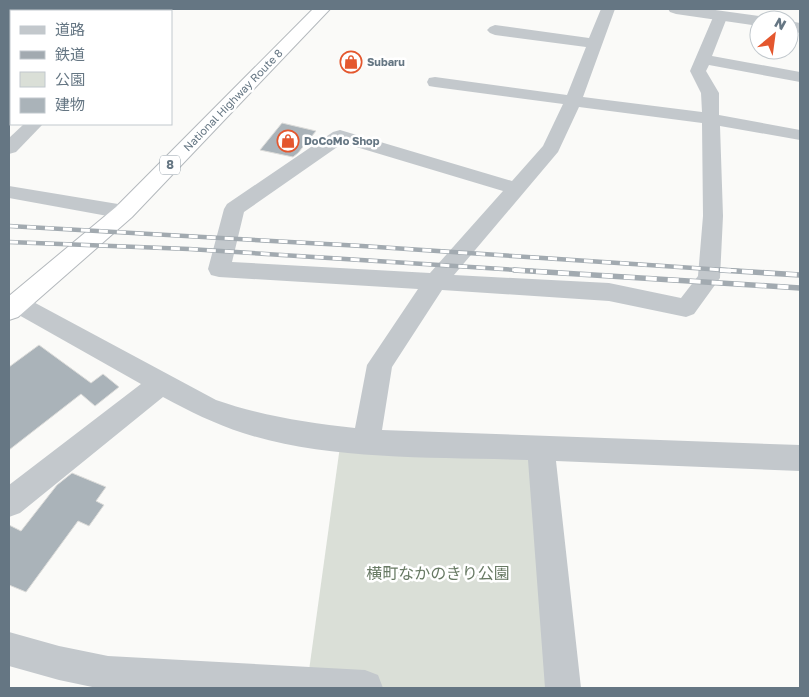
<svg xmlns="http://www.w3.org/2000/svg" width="809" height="697" font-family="'Golos Text','Noto Sans JP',sans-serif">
<rect width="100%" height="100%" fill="#fafaf8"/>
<!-- green -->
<g fill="#dadfd7">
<path d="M 9,9 L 54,9 L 75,11 L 11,11 L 11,74 L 9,76 Z"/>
<path d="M 341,439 L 541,449 L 563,688 L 365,688 L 307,685 Z"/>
</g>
<!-- building -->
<g fill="#aab3b9" stroke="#dcdcda">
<path d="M 282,123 L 316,131 L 298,153 L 293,157 L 260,150 Z"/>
<path d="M 39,345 L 91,383 L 103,374 L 119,387 L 95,406 L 81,394 L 9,450 L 9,367 Z"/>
<path d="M 72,473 L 106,487 L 96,501 L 104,505 L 89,526 L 78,521 L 26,592 L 9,585 L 9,525 L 21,531 L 57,485 Z"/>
</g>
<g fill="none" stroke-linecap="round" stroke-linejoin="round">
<!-- trunk casing -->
<g stroke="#b4b9bd" stroke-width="2">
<path id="trunk" d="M 313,9 L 330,9 L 132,217 L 18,317 L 9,320 L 9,296 L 116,207 Z"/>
</g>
<!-- service -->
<path fill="#c3c8cc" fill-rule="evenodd" d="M 50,9 L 74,9 L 79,11 L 55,11 Z"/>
<!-- minor -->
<g fill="#c3c8cc" fill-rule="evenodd">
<path d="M 144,9 L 160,9 L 159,11 L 143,11 Z"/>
<path d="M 601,9 L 615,9 L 583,97 L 702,112 L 701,93 L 690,71 L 714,15 L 716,12 L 726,12 L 728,15 L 712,56 L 800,72 L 800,82 L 709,65 L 706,71 L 719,93 L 719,115 L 800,130 L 800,140 L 720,126 L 723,216 L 720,278 L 694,314 L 686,317 L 609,301 L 442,290 L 392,367 L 382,430 L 800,445 L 800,471 L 556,461 L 581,688 L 545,688 L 528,460 C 437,457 330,461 243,433 C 215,424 189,411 163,397 L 20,513 L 9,517 L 9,485 L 141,384 L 10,310 L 10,298 L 18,295 L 26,298 L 216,400 C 262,416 307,423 355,428 L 367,365 L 418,289 L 219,277 L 211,275 L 208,269 L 224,209 L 227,204 L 333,132 L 340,130 L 512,181 L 543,146 L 563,104 L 435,87 L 429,86 L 427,82 L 429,78 L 435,77 L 567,95 L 586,47 L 495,35 L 490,33 L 487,30 L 490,27 L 495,25 L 589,38 ZM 579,107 L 702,123 L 703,216 L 698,276 L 681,298 L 609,283 L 454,275 L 558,152 ZM 343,143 L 503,191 L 430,273 L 232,262 L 244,212 Z"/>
<rect x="9" y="93" width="2" height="10"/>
<path d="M 24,124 L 43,124 L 16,152 L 9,154 L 9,138 Z"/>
<path d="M 9,186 L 124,205 L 131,207 L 134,212 L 131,217 L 124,219 L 9,198 Z"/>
<path d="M 9,632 L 59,646 L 108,656 L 365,670 L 378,675 L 383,688 L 97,688 L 59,680 L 9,666 Z"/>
</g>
<!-- tertiary -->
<g fill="#c3c8cc" fill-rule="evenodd">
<path d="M 668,9 L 708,9 L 759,16 L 767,20 L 759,20 L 759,26 L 676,14 L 670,12 Z"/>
<path d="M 789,21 L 800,23 L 800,33 L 789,31 Z"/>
</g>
<!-- trunk -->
<use href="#trunk" fill="#fff" fill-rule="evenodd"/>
<!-- rail-far1 casing -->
<g stroke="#a2aab0" stroke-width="4.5">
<g id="rail-far1">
<path d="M 9,226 L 362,246 L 739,271"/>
<path d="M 9,242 L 189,249 L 533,271"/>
</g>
</g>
<!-- rail casing -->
<g stroke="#a2aab0" stroke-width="5.5">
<g id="rail">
<path d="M 514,270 L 800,288"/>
<path d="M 720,270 L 800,275"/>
</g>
</g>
<!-- rail-far1 -->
<use href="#rail-far1" stroke="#fff" stroke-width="3" stroke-dasharray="9" stroke-linecap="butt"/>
<!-- rail -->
<use href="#rail" stroke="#fff" stroke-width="4" stroke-dasharray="11" stroke-linecap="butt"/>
</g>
<!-- icons -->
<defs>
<g id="shop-ring" transform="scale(1.125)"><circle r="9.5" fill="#fff" stroke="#e4572e" stroke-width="1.5"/><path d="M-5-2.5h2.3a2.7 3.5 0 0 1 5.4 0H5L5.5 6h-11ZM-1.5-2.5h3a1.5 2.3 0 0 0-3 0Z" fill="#e4572e"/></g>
</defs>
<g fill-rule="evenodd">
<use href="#shop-ring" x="351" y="62"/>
<use href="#shop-ring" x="288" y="141"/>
</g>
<g text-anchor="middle" stroke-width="5" stroke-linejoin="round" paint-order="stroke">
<!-- far-poi labels -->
<g font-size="11" font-weight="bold" fill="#657683" stroke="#fff" text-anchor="start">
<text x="367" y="66">Subaru</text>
<text x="304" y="145">DoCoMo Shop</text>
</g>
<!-- far-street labels -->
<g font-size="11" fill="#657683" stroke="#fff">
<text transform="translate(233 100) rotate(-46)" y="4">National Highway Route 8</text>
</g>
<!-- shield labels -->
<rect fill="#fff" stroke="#939fa8" stroke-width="1" x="160" y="155.5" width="20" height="19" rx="4"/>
<g font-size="12" font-weight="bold" fill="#657683">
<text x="170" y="169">8</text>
</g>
<!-- near-park labels -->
<g font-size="16" fill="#687a64" stroke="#fff">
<text x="438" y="579">横町なかのきり公園</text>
</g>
</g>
<!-- border -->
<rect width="809" height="697" fill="none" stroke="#657683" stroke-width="20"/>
<!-- legend -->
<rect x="10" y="10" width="162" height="115" fill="#ffffff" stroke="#c1c8cd"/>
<rect x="20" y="26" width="25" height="8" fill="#c3c8cc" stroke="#c1c8cd"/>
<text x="55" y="35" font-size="15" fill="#657683">道路</text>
<rect x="20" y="51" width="25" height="8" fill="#a2aab0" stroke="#c1c8cd"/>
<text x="55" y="60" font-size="15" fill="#657683">鉄道</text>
<rect x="20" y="72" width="25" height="15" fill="#dadfd7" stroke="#c1c8cd"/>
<text x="55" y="85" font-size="15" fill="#657683">公園</text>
<rect x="20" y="98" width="25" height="15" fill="#aab3b9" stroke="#c1c8cd"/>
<text x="55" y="110" font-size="15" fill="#657683">建物</text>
<!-- north arrow -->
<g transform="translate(774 35) rotate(29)"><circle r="24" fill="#ffffff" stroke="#c1c8cd"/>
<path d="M0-4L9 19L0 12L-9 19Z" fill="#e4572e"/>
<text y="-8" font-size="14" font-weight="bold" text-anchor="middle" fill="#657683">N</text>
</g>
</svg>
